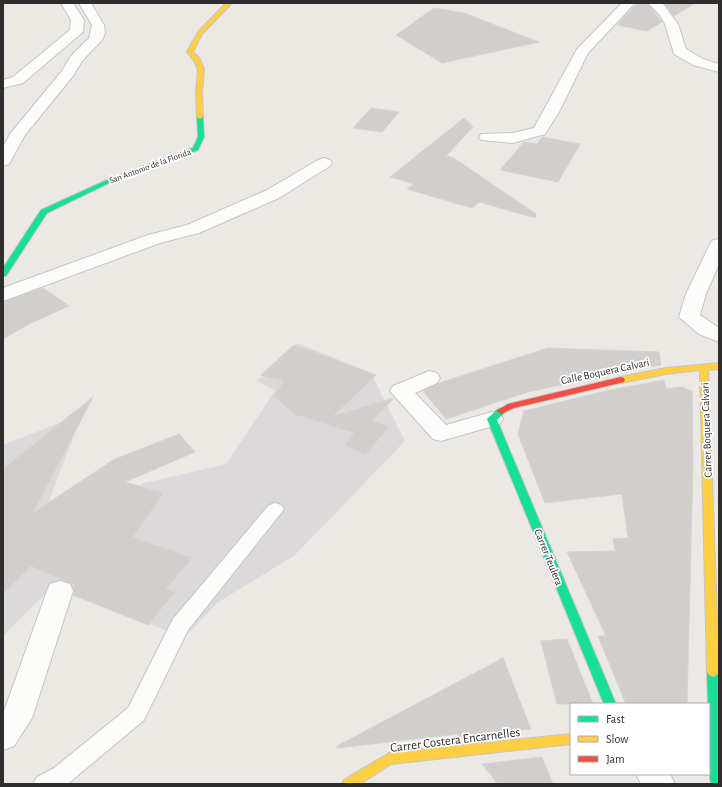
<svg xmlns="http://www.w3.org/2000/svg" width="722" height="787" font-family="'Alegreya Sans',sans-serif">
<rect width="100%" height="100%" fill="#ece8e4"/>
<!-- industrial -->
<path fill="#dcd9db" d="M 298,343 L 371,373 L 405,441 L 295,555 L 217,603 L 184,638 L 55,584 L 3,636 L 3,445 L 82,414 L 49,501 L 114,520 L 141,484 L 226,464 L 275,391 L 257,381 Z"/>
<!-- building -->
<g fill="#d1cecb" stroke="#d7d4d0">
<path d="M 638,3 L 647,3 L 662,22 L 647,31 L 617,25 Z"/>
<path d="M 664,3 L 695,3 L 674,16 Z"/>
<path d="M 434,8 L 464,13 L 539,42 L 442,63 L 396,35 Z"/>
<path d="M 371,108 L 399,112 L 382,132 L 353,128 Z"/>
<path d="M 464,118 L 473,127 L 446,156 L 454,158 L 536,214 L 535,218 L 479,202 L 472,208 L 407,189 L 414,184 L 390,177 Z"/>
<path d="M 542,137 L 580,144 L 558,182 L 500,170 L 524,142 L 537,144 Z"/>
<path d="M 43,288 L 69,306 L 29,324 L 3,339 L 3,302 Z"/>
<path d="M 294,345 L 376,375 L 333,416 L 394,398 L 372,421 L 389,427 L 366,454 L 345,446 L 354,433 L 294,414 L 274,396 L 284,381 L 261,375 Z"/>
<path d="M 548,348 L 659,352 L 661,365 L 640,368 L 528,392 L 446,419 L 423,391 L 439,383 Z"/>
<path d="M 664,380 L 666,389 L 682,387 L 692,391 L 693,467 L 687,704 L 626,704 L 598,636 L 606,636 L 567,552 L 615,551 L 613,539 L 628,538 L 622,494 L 545,503 L 518,434 L 524,411 L 605,391 Z"/>
<path d="M 93,397 L 33,513 L 113,460 L 179,434 L 195,452 L 125,482 L 163,493 L 133,537 L 192,558 L 166,589 L 175,592 L 148,625 L 73,595 L 74,591 L 73,587 L 75,585 L 31,566 L 3,594 L 3,469 Z"/>
<path d="M 567,639 L 593,704 L 557,704 L 541,641 Z"/>
<path d="M 503,658 L 531,729 L 460,737 L 458,734 L 337,748 L 337,746 Z"/>
<path d="M 542,757 L 553,784 L 498,784 L 482,764 Z"/>
</g>
<g fill="none" stroke-linecap="round" stroke-linejoin="round">
<!-- lane casing -->
<g stroke="#c5c4c5" stroke-width="2">
<path id="lane" d="M 275,503 L 281,505 L 284,509 L 281,513 L 188,630 L 144,720 L 70,782 L 67,784 L 33,784 L 37,777 L 54,768 L 128,708 L 173,619 L 269,505 Z"/>
</g>
<!-- street casing -->
<g stroke="#c5c4c5" stroke-width="2">
<g id="street">
<path d="M 61,3 L 73,3 L 84,20 L 83,32 L 23,83 L 3,88 L 3,80 L 13,77 L 70,30 L 71,20 Z"/>
<path d="M 79,3 L 91,3 L 104,25 L 105,33 L 102,40 L 82,61 L 73,76 L 25,135 L 9,164 L 3,166 L 3,147 L 10,134 L 62,71 L 71,56 L 89,38 L 92,25 Z"/>
<path d="M 622,3 L 635,3 L 588,53 L 559,112 L 545,134 L 513,143 L 481,140 L 479,137 L 481,134 L 513,133 L 534,128 L 577,49 Z"/>
<path d="M 648,3 L 663,4 L 678,24 L 686,49 L 703,59 L 719,64 L 719,72 L 693,65 L 674,54 L 665,24 L 659,14 Z"/>
<path d="M 324,158 L 330,160 L 332,163 L 330,166 L 279,198 L 199,233 L 160,243 L 3,301 L 3,288 L 148,235 L 187,225 L 267,190 L 318,160 Z"/>
<path d="M 719,239 L 719,264 L 706,294 L 700,315 L 719,328 L 719,342 L 699,334 L 679,317 L 686,294 L 710,244 L 713,240 Z"/>
<path d="M 429,371 L 437,373 L 440,378 L 437,383 L 415,393 L 446,425 L 492,412 L 500,414 L 503,419 L 500,424 L 441,441 L 433,439 L 390,391 L 393,386 Z"/>
<path d="M 60,581 L 70,584 L 73,591 L 32,718 L 14,746 L 3,750 L 3,714 L 47,591 L 50,584 Z"/>
<path d="M 636,774 L 670,774 L 675,784 L 641,784 Z"/>
</g>
</g>
<!-- fast casing -->
<g stroke="#c5c4c5" stroke-width="2">
<g id="fast">
<path d="M 200,115 L 203,117 L 204,137 L 198,150 L 111,182 L 47,213 L 6,276 L 3,276 L 3,268 L 41,210 L 107,180 L 193,148 L 198,137 L 197,117 Z"/>
<path d="M 501,408 L 506,411 L 497,420 L 616,704 L 604,704 L 487,419 L 498,409 Z"/>
<path d="M 713,667 L 717,669 L 719,672 L 718,784 L 711,783 L 710,779 L 709,704 L 708,704 L 707,672 L 709,669 Z"/>
</g>
</g>
<!-- slow casing -->
<g stroke="#c5c4c5" stroke-width="2">
<g id="slow">
<path d="M 226,3 L 232,3 L 202,34 L 193,52 L 199,58 L 204,69 L 202,93 L 203,117 L 200,119 L 197,117 L 196,93 L 198,69 L 193,59 L 187,52 L 198,32 Z"/>
<path d="M 719,363 L 719,369 L 708,370 L 719,672 L 717,675 L 713,677 L 709,675 L 707,672 L 700,370 L 666,374 L 621,383 L 617,380 L 621,377 L 666,368 Z"/>
<path d="M 571,734 L 571,744 L 391,764 L 360,784 L 343,784 L 344,780 L 389,753 Z"/>
</g>
</g>
<!-- jam casing -->
<g stroke="#c5c4c5" stroke-width="2">
<path id="jam" d="M 621,377 L 624,378 L 625,380 L 624,382 L 514,408 L 501,414 L 496,411 L 508,404 Z"/>
</g>
<!-- lane -->
<use href="#lane" fill="#fcfcfb" fill-rule="evenodd"/>
<!-- street -->
<use href="#street" fill="#fcfcfb" fill-rule="evenodd"/>
<!-- fast -->
<use href="#fast" fill="#16e098" fill-rule="evenodd"/>
<!-- slow -->
<use href="#slow" fill="#ffcf43" fill-rule="evenodd"/>
<!-- jam -->
<use href="#jam" fill="#f24e42" fill-rule="evenodd"/>
</g>
<g text-anchor="middle" stroke-width="3.5" stroke-linejoin="round" paint-order="stroke">
<!-- far-street labels -->
<g font-size="9" fill="#2e2e2e" stroke="#fff">
<text transform="translate(150 166) rotate(-20)" y="3">San Antonio de la Florida</text>
</g>
<!-- street labels -->
<g font-size="11" fill="#2e2e2e" stroke="#fff">
<text transform="translate(605 371) rotate(-12)" y="4">Calle Boquera Calvari</text>
<text transform="translate(706 430) rotate(-92)" y="4">Carrer Boquera Calvari</text>
<text transform="translate(549 557) rotate(68)" y="4">Carrer Teulera</text>
</g>
<!-- near-street labels -->
<g font-size="13" fill="#2e2e2e" stroke="#fff">
<text transform="translate(455 739) rotate(-7)" y="5">Carrer Costera Encarnelles</text>
</g>
</g>
<!-- border -->
<rect width="722" height="787" fill="none" stroke="#2e2e2e" stroke-width="8"/>
<!-- legend -->
<rect x="570" y="703" width="140" height="72" fill="#ffffff" stroke="#ababab"/>
<rect x="578" y="716" width="20" height="6" fill="#16e098" stroke="#ababab"/>
<text x="606" y="723" font-size="12" fill="#2e2e2e">Fast</text>
<rect x="578" y="736" width="20" height="6" fill="#ffcf43" stroke="#ababab"/>
<text x="606" y="743" font-size="12" fill="#2e2e2e">Slow</text>
<rect x="578" y="756" width="20" height="6" fill="#f24e42" stroke="#ababab"/>
<text x="606" y="763" font-size="12" fill="#2e2e2e">Jam</text>
</svg>
